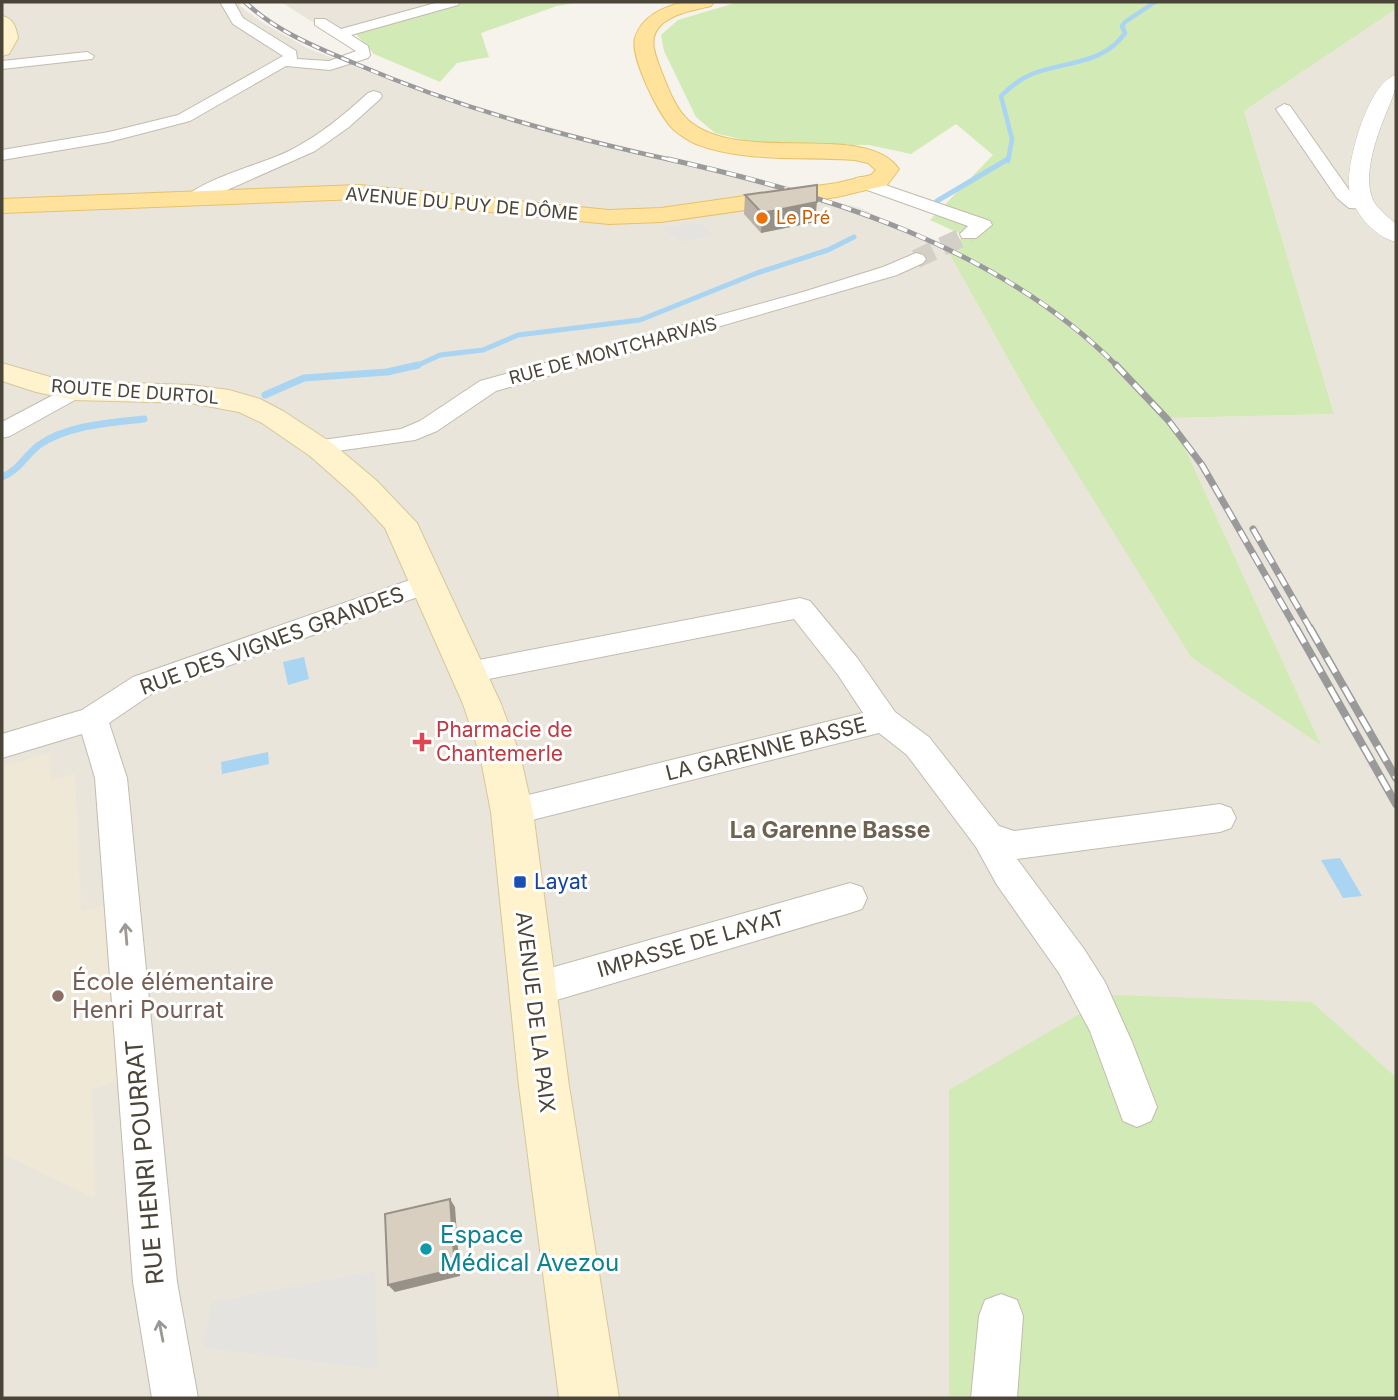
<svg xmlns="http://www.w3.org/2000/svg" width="1398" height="1400" font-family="Inter,sans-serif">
<rect width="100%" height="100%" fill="#f6f3ec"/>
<!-- residential -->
<g fill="#eae5da">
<path d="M 2,2 L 239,2 L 241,7 L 263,23 L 307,48 L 410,88 L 670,161 L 860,208 L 946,248 L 1029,396 L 1320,743 L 1171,418 L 1334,414 L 1244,111 L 1396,9 L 1396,1077 L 1312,1002 L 949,1090 L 949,1398 L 2,1398 Z"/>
<path d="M 281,2 L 459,2 L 338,38 Z"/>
</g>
<!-- education -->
<path fill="#efe8d6" d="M 49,753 L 51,780 L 75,774 L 81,912 L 108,905 L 122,1079 L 92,1090 L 95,1198 L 2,1154 L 2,766 Z"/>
<!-- green -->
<g fill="#d2eab5">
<path d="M 465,2 L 581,2 L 557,6 L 481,33 L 489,57 L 457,63 L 440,82 L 374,54 L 354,32 Z"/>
<path d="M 738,2 L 1396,2 L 1396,9 L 1244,111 L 1334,414 L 1171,418 L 1321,745 L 1191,657 L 1029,396 L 946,248 L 965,236 L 930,220 L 993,155 L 956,124 L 911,154 L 869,145 L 761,144 L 715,133 L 696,117 L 664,51 L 661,35 L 678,20 Z"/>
<path d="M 1112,995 L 1312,1002 L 1396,1077 L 1396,1398 L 949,1398 L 949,1090 Z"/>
</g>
<!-- parking -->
<g fill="#e5e3e0">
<path d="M 701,223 L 714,236 L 680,242 L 662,227 Z"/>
<path d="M 375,1271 L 378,1369 L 203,1348 L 212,1302 Z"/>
</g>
<!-- water -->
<g fill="#a9d4f2">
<path d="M 304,657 L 309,679 L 288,685 L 283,662 Z"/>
<path d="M 268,752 L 269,764 L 222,774 L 221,762 Z"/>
<path d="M 1340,858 L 1362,896 L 1343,898 L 1321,860 Z"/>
</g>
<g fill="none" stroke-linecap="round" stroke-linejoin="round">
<!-- stream-far2 -->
<path stroke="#a9d4f2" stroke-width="4.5" d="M 1008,161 L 1012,139 L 1001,96 C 1010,87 1020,79 1032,74 C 1065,61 1103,65 1125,33 L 1122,26 L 1125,22 L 1155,2"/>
<!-- stream-far1 -->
<g stroke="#a9d4f2" stroke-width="5">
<path d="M 937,201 L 1008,159"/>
<path d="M 414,367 L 440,355 L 483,350 L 518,335 L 640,320 L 757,273 L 828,250 L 854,237"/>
</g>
<!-- stream -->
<g stroke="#a9d4f2" stroke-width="7">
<path d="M 265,395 L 304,378 L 387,372 L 418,365"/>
<path d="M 2,477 C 19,470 25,456 39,445 C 67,425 110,423 144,419"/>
</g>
<!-- minor-tunnel -->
<path stroke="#d4d0c8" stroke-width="19" stroke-dasharray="19 10" stroke-linecap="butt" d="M 916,259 L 969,234"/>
<!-- minor casing -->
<g stroke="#c2bbae" stroke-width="2">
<g id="minor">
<path d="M 220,2 L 234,2 L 243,18 L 296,51 L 297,59 L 329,61 L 356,51 L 315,25 L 315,19 L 325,19 L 341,29 L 439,2 L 460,2 L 458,5 L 351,35 L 368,46 L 370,55 L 368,58 L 330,70 L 286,66 L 190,121 L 109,142 L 2,160 L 2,150 L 109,132 L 178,115 L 283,56 L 233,24 Z"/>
<path d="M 87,52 L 94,56 L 92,59 L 2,69 L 2,61 Z"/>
<path d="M 374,91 L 380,93 L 382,96 L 380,99 L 349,127 L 315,151 L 200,202 L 188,202 L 185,198 C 200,180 265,163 289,151 C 319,136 344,115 368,93 Z"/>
<path d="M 1284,104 L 1290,106 L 1349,190 L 1360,199 L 1372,201 L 1375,205 L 1372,209 L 1349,208 L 1337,198 L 1276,109 Z"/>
<path d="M 862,177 L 990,221 L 992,225 L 976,238 L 962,238 L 960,234 L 968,226 L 856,186 L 853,182 L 856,178 Z"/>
<path d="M 916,253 L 923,255 L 926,259 L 923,263 L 897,275 L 496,391 L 437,431 L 415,440 L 316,454 L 308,452 L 304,447 L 308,442 L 401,429 L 420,421 L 480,381 L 803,292 L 883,267 Z"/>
<path d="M 74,384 L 82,386 L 85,391 L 82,396 L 10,436 L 2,438 L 2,422 Z"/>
<path d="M 427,574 L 437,576 L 441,583 L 437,590 L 153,693 L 109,723 L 127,778 L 177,1282 L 198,1398 L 152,1398 L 133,1282 L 95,778 L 82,734 L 2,758 L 2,734 L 82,710 L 133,677 Z"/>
<path d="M 800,598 L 810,601 L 858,659 L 895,712 L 929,737 L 999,826 L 1014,831 L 1220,804 L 1231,808 L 1236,818 L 1231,828 L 1220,832 L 1017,859 L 1084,949 L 1105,982 L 1132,1042 L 1157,1107 L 1151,1121 L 1137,1127 L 1123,1121 L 1090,1031 L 1059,973 L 997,885 L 976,847 L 907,755 L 879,733 L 512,825 L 501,822 L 496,812 L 501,802 L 512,799 L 863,713 L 838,675 L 794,619 L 468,683 L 458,680 L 453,672 L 458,664 Z"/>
<path d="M 850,883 L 862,887 L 867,898 L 862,909 L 850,913 L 533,1007 L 520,1002 L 515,990 L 520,978 L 533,973 Z"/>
<path d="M 1001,1294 L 1017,1300 L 1023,1316 L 1017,1398 L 971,1398 L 979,1316 L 985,1300 Z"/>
</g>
</g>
<!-- tertiary casing -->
<g stroke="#c2bbae" stroke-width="1">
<path id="tertiary" d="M 1396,75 C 1397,93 1389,104 1383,121 C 1374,144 1361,183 1376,205 C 1382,212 1389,218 1396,224 L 1396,242 C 1374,237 1350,209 1349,187 C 1347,161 1368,82 1396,75 Z"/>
</g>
<!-- secondary casing -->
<g stroke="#d6c79b" stroke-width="2">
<g id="secondary">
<path d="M 2,16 C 13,18 16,27 18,38 L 9,54 L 2,56 Z"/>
<path d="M 2,363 L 64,381 L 190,385 L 229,390 L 260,399 L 283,411 L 332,443 L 377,481 L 417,523 L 501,704 L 520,755 L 533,812 L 569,1086 L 619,1398 L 559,1398 L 519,1086 L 491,812 L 480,755 L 463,704 L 385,528 L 354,495 L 310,456 L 262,423 L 239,412 L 190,403 L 74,400 L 36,392 L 2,381 Z"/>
</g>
</g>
<!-- primary casing -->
<g stroke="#e6c16a" stroke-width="2">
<path id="primary" d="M 684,2 L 714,2 L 711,6 C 694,10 675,13 662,24 C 647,38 655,53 660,68 C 667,85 674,107 688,120 C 740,166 865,120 899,169 L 887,185 L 837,197 L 661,222 L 609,224 L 359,199 L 2,213 L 2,199 L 359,185 L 609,210 L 661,208 L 837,183 L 871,175 L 876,170 L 868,163 L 855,160 C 803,156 745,163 696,144 C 689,141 680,135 674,130 C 659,116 630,57 635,38 C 642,16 663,7 684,2 Z"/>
</g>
<!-- minor -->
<use href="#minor" fill="#fff" fill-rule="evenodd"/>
<!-- tertiary -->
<use href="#tertiary" fill="#fff" fill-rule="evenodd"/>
<!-- secondary -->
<use href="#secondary" fill="#fff3cd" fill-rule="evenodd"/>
<!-- primary -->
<use href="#primary" fill="#ffe39c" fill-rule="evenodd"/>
<!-- rail-far3 casing -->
<g stroke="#9a9a9a" stroke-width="4.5">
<path id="rail-far3" d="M 245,2 C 277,32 316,47 356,64 C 459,108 566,137 676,161"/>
</g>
<!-- rail-far2 casing -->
<g stroke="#9a9a9a" stroke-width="5">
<path id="rail-far2" d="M 668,159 C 828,195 999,247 1118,367"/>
</g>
<!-- rail-far1 casing -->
<g stroke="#9a9a9a" stroke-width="7">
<g id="rail-far1">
<path d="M 1116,365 L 1168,420 L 1202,465 L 1297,630"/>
<path d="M 1253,529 L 1311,630"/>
</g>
</g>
<!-- rail casing -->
<g stroke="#9a9a9a" stroke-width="8">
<g id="rail">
<path d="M 1296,628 L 1396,804"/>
<path d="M 1310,628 L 1396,778"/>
</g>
</g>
<!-- rail-far3 -->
<use href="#rail-far3" stroke="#fff" stroke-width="2.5" stroke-dasharray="8" stroke-linecap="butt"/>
<!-- rail-far2 -->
<use href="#rail-far2" stroke="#fff" stroke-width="3.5" stroke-dasharray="10" stroke-linecap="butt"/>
<!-- rail-far1 -->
<use href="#rail-far1" stroke="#fff" stroke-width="4.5" stroke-dasharray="13" stroke-linecap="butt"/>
<!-- rail -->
<use href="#rail" stroke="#fff" stroke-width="5" stroke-dasharray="17" stroke-linecap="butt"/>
</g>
<!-- wall -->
<path fill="#bab2a6" d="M 745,195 L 815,222 L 761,233 L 744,214 Z"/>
<!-- shaded-wall -->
<g fill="#979187">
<path d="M 817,202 L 815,222 L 761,233 L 762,213 Z"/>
<path d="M 450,1199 L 455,1207 L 460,1276 L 395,1292 L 388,1285 Z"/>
</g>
<!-- building -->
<g fill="#d8cfc1" stroke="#979187" stroke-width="2">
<path d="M 817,185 L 817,202 L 762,213 L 745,195 Z"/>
<path d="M 450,1199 L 455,1269 L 388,1285 L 385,1214 Z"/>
</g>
<!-- one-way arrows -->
<defs><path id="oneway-shaft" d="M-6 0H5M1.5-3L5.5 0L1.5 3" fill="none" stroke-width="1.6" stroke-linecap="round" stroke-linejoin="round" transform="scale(1.75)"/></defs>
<g stroke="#9c9892">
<use href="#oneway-shaft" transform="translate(126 934) rotate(-95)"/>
<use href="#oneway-shaft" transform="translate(161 1331) rotate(-101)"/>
</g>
<!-- markers -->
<circle fill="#e8710a" stroke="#fff" stroke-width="2.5" cx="762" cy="218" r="7"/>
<path fill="#e0444e" stroke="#fff" stroke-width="2.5" d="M418.5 731.5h7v7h7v7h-7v7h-7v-7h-7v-7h7z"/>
<rect fill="#1a4fb4" stroke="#fff" stroke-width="2.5" x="513" y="875" width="14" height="14" rx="3.5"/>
<circle fill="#8d6e63" stroke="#fff" stroke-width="2.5" cx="58" cy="996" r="7"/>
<circle fill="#0f9aa8" stroke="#fff" stroke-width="2.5" cx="426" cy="1249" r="7"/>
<g text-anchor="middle" stroke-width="6" stroke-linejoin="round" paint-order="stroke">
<!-- far-street labels -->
<g font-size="18" fill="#4b4439" stroke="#fff">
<text transform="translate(462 204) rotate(5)" y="6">AVENUE DU PUY DE DÔME</text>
<text transform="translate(613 351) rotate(-15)" y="6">RUE DE MONTCHARVAIS</text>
<text transform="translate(135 392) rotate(4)" y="6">ROUTE DE DURTOL</text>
</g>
<!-- far-food labels -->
<g font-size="18" fill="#c56008" stroke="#fff" text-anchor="start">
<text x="776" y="224">Le Pré</text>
</g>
<!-- street labels -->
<g font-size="21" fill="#4b4439" stroke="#fff">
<text transform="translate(272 641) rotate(-20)" y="7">RUE DES VIGNES GRANDES</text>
<text transform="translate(766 749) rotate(-14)" y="7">LA GARENNE BASSE</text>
<text transform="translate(691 944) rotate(-16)" y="7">IMPASSE DE LAYAT</text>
<text transform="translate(535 1012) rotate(83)" y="7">AVENUE DE LA PAIX</text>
</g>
<!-- health labels -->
<g font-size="21" fill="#be3a42" stroke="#fff" text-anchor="start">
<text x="436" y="737">Pharmacie de<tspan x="436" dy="24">Chantemerle</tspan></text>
</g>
<!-- transit labels -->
<g font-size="21" fill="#164399" stroke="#fff" text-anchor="start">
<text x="534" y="889">Layat</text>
</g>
<!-- neighbourhood labels -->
<g font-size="23" font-weight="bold" fill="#6e6250" stroke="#fff">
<text x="830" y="838">La Garenne Basse</text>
</g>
<!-- near-education labels -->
<g font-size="24" fill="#785e54" stroke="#fff" text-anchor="start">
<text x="72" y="990">École élémentaire<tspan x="72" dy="28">Henri Pourrat</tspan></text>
</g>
<!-- near-street labels -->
<g font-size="24" fill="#4b4439" stroke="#fff">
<text transform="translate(145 1162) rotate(-95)" y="8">RUE HENRI POURRAT</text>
</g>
<!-- near-culture labels -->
<g font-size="24" fill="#0d838f" stroke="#fff" text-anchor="start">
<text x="440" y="1243">Espace<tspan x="440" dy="28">Médical Avezou</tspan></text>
</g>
</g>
<!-- border -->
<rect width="1398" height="1400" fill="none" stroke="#4b4439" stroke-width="7"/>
</svg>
